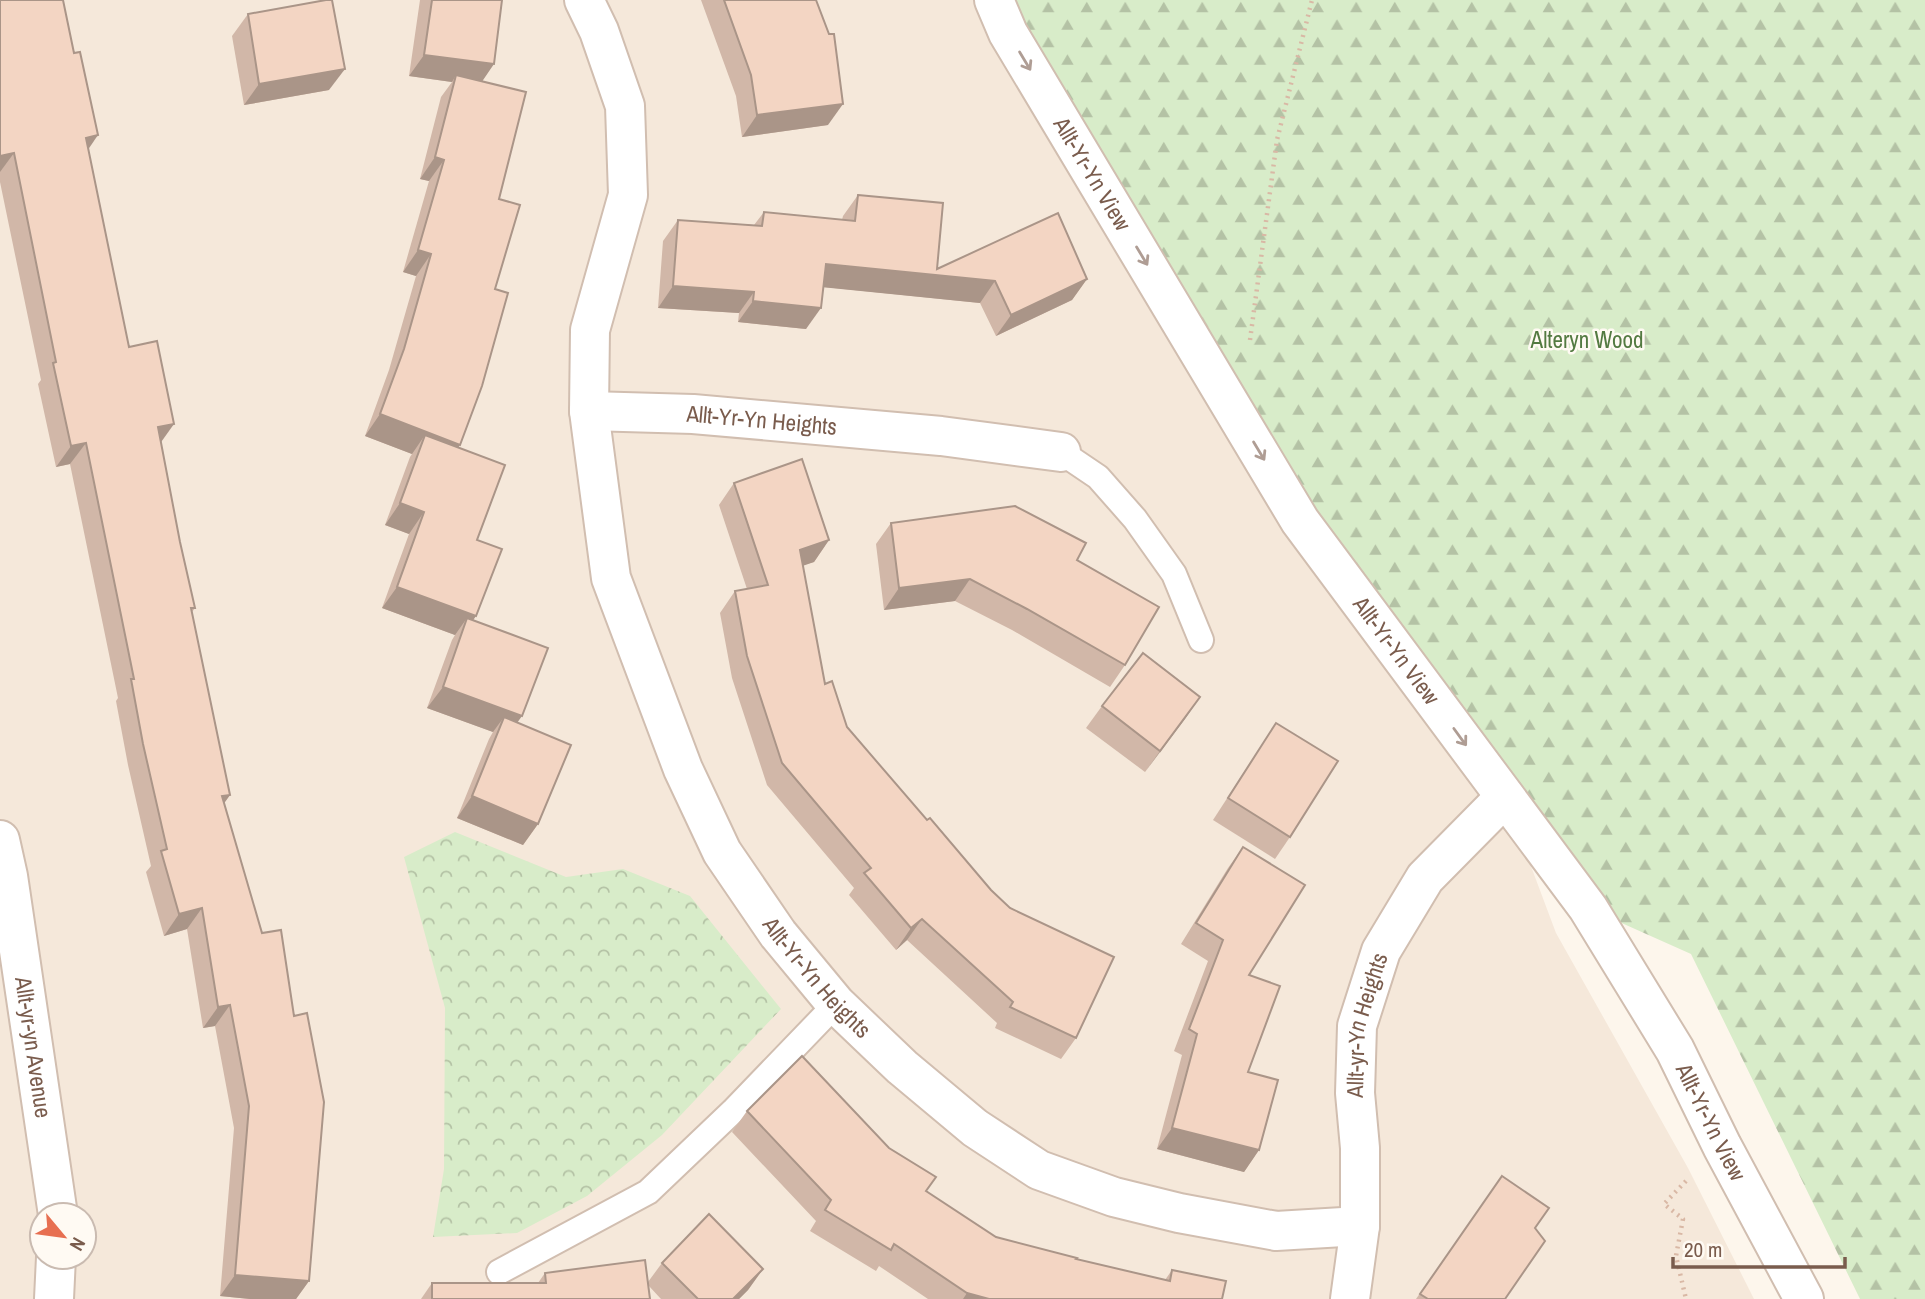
<svg xmlns="http://www.w3.org/2000/svg" width="1925" height="1299" font-family="'Archivo Narrow',sans-serif">
<defs>
<pattern id="forest-firs" width="22" height="20" patternUnits="userSpaceOnUse" patternTransform="scale(1.75)"><rect width="22" height="20" fill="#d8ecc9"/><path d="M5 1l3.5 6h-7zM16 11l3.5 6h-7z" fill="#b4c2a5"/></pattern>
<pattern id="park-crowns" width="20" height="18" patternUnits="userSpaceOnUse" patternTransform="scale(1.75)"><rect width="20" height="18" fill="#d8ecc9"/><path d="M2 6a3 3 0 1 1 6 0M12 15a3 3 0 1 1 6 0" fill="none" stroke="#b4c2a5"/></pattern>
</defs>
<rect width="100%" height="100%" fill="#fdf6ec"/>
<!-- residential -->
<path fill="#f5e8da" fill-rule="evenodd" d="M 0,0 L 994,0 L 1505,797 L 1556,933 L 1688,1168 L 1754,1299 L 0,1299 ZM 42,1215 L 84,1215 L 84,1257 L 42,1257 Z"/>
<!-- forest -->
<path fill="url(#forest-firs)" d="M 994,0 L 1925,0 L 1925,1299 L 1860,1299 L 1691,954 L 1588,908 L 1300,521 Z"/>
<!-- park -->
<path fill="url(#park-crowns)" d="M 455,832 L 566,877 L 623,869 L 690,896 L 781,1009 L 662,1135 L 587,1196 L 517,1233 L 433,1237 L 444,1169 L 445,1008 L 404,857 Z"/>
<g fill="none" stroke-linecap="round" stroke-linejoin="round">
<!-- service casing -->
<g stroke="#d1beb0" stroke-width="28">
<g id="service">
<path d="M 1061,452 L 1098,477 L 1135,519 L 1174,574 L 1201,640"/>
<path d="M 499,1272 L 648,1192 L 733,1111 L 836,1004"/>
</g>
</g>
<!-- minor casing -->
<g stroke="#d1beb0" stroke-width="42">
<g id="minor">
<path id="s1" d="M 584,0 L 599,31 L 625,106 L 628,195 L 590,330 L 589,411 L 611,578 L 683,769 L 722,852 L 778,934 L 836,1004 L 902,1067 L 975,1128 L 1039,1170 L 1114,1197 L 1179,1213 L 1276,1231 L 1360,1226"/>
<path id="s2" d="M 589,411 L 693,414 L 941,436 L 1061,452"/>
<path id="s3" d="M 0,840 L 8,876 L 58,1215"/>
<path d="M 54,1299 L 56,1257"/>
<path id="s4" d="M 1350,1299 L 1360,1226 L 1360,1148 L 1355,1093 L 1357,1026 L 1381,951 L 1425,878 L 1505,797"/>
</g>
</g>
<!-- tertiary casing -->
<g stroke="#d1beb0" stroke-width="42">
<g id="tertiary">
<path id="s5" d="M 994,0 L 1008,33 L 1300,521 L 1588,908 L 1675,1050 L 1722,1146 L 1804,1299"/>
</g>
</g>
<!-- path -->
<g stroke="#d9b8a5" stroke-width="4.5" stroke-dasharray="2 5" stroke-linecap="butt">
<path d="M 1250,340 L 1277,140 L 1312,0"/>
<path d="M 1686,1181 L 1664,1204 L 1683,1219 L 1676,1256 L 1686,1299"/>
</g>
<!-- service -->
<use href="#service" stroke="#fff" stroke-width="24"/>
<!-- minor -->
<use href="#minor" stroke="#fff" stroke-width="38"/>
<!-- tertiary -->
<use href="#tertiary" stroke="#fff" stroke-width="38"/>
</g>
<!-- wall -->
<g fill="#d1b7a8">
<path d="M 0,0 L 88,148 L 129,347 L 161,442 L 180,542 L 195,608 L 192,612 L 230,795 L 224,803 L 309,1281 L 296,1299 L 250,1299 L 220,1296 L 234,1128 L 215,1026 L 203,1028 L 187,929 L 164,936 L 146,872 L 151,866 L 128,765 L 116,701 L 118,698 L 70,464 L 56,467 L 38,384 L 41,380 L 0,182 Z"/>
<path d="M 420,0 L 502,0 L 482,81 L 499,199 L 495,289 L 458,448 L 477,540 L 473,621 L 517,723 L 538,824 L 523,845 L 457,818 L 489,739 L 493,732 L 427,708 L 452,640 L 455,635 L 382,608 L 409,534 L 385,525 L 410,457 L 412,454 L 365,436 L 389,370 L 416,276 L 403,272 L 429,181 L 420,179 L 441,97 L 452,82 L 409,76 Z"/>
<path d="M 701,0 L 816,0 L 828,125 L 742,137 L 736,96 Z"/>
<path d="M 248,14 L 329,90 L 244,105 L 232,36 Z"/>
<path d="M 858,195 L 937,269 L 1087,279 L 1072,300 L 996,336 L 980,303 L 824,287 L 806,329 L 738,322 L 739,313 L 658,308 L 663,241 L 678,220 L 754,225 L 764,212 L 842,220 L 843,216 Z"/>
<path d="M 734,483 L 829,540 L 814,562 L 803,565 L 825,684 L 847,727 L 1076,1038 L 1061,1059 L 995,1028 L 997,1023 L 907,940 L 896,950 L 849,895 L 854,888 L 767,785 L 732,678 L 720,613 L 735,591 L 747,589 L 719,505 Z"/>
<path d="M 891,523 L 1077,560 L 1125,665 L 1110,687 L 1012,630 L 955,601 L 884,610 L 876,544 Z"/>
<path d="M 1200,697 L 1145,772 L 1086,728 L 1102,706 Z"/>
<path d="M 1276,723 L 1290,837 L 1275,859 L 1213,820 Z"/>
<path d="M 1243,847 L 1249,975 L 1248,1072 L 1259,1150 L 1244,1172 L 1157,1149 L 1182,1055 L 1174,1051 L 1208,961 L 1181,944 L 1228,868 Z"/>
<path d="M 747,1111 L 926,1191 L 996,1237 L 1076,1259 L 1165,1280 L 1172,1270 L 1222,1299 L 928,1299 L 879,1266 L 876,1271 L 810,1231 L 816,1221 L 732,1132 Z"/>
<path d="M 1502,1176 L 1535,1229 L 1505,1299 L 1416,1299 Z"/>
<path d="M 662,1263 L 763,1269 L 748,1290 L 739,1299 L 661,1299 L 649,1286 L 538,1283 L 545,1273 L 648,1282 Z"/>
<path d="M 432,1283 L 432,1299 L 421,1299 Z"/>
</g>
<!-- shaded-wall -->
<g fill="#aa9588">
<path d="M 424,55 L 494,64 L 479,86 L 456,75 L 452,82 L 409,76 Z"/>
<path d="M 345,69 L 329,90 L 244,105 L 259,84 Z"/>
<path d="M 843,104 L 828,125 L 742,137 L 757,115 Z"/>
<path d="M 98,135 L 83,157 L 86,138 Z"/>
<path d="M 14,153 L 0,172 L 0,156 Z"/>
<path d="M 435,157 L 444,160 L 429,181 L 420,179 Z"/>
<path d="M 418,250 L 431,254 L 416,276 L 403,272 Z"/>
<path d="M 826,264 L 995,281 L 980,303 L 811,286 Z"/>
<path d="M 1087,279 L 1072,300 L 996,336 L 1011,315 Z"/>
<path d="M 673,286 L 754,292 L 739,313 L 658,308 Z"/>
<path d="M 753,301 L 821,308 L 806,329 L 738,322 Z"/>
<path d="M 380,414 L 460,445 L 445,466 L 425,435 L 412,454 L 365,436 Z"/>
<path d="M 174,424 L 159,445 L 158,427 Z"/>
<path d="M 86,443 L 70,464 L 56,467 L 71,446 Z"/>
<path d="M 400,503 L 424,512 L 409,534 L 385,525 Z"/>
<path d="M 829,540 L 814,562 L 785,572 L 800,550 Z"/>
<path d="M 970,579 L 955,601 L 884,610 L 899,588 Z"/>
<path d="M 397,587 L 476,616 L 461,638 L 467,618 L 455,635 L 382,608 Z"/>
<path d="M 443,687 L 522,716 L 507,737 L 504,717 L 493,732 L 427,708 Z"/>
<path d="M 1200,697 L 1185,719 L 1145,772 L 1160,751 Z"/>
<path d="M 230,795 L 215,816 L 222,796 Z"/>
<path d="M 472,796 L 538,824 L 523,845 L 457,818 Z"/>
<path d="M 202,908 L 187,929 L 164,936 L 179,914 Z"/>
<path d="M 922,919 L 907,940 L 896,950 L 911,928 Z"/>
<path d="M 230,1005 L 215,1026 L 203,1028 L 218,1007 Z"/>
<path d="M 1172,1128 L 1259,1150 L 1244,1172 L 1157,1149 Z"/>
<path d="M 763,1269 L 748,1290 L 739,1299 L 733,1299 Z"/>
<path d="M 235,1275 L 309,1281 L 296,1299 L 250,1299 L 220,1296 Z"/>
<path d="M 967,1293 L 989,1299 L 963,1299 Z"/>
</g>
<!-- building -->
<g fill="#f3d5c3" stroke="#aa9588" stroke-width="2">
<path d="M 0,0 L 63,0 L 74,53 L 80,52 L 98,135 L 86,138 L 129,347 L 157,341 L 174,424 L 158,427 L 180,542 L 195,608 L 191,608 L 230,795 L 222,796 L 262,933 L 281,930 L 294,1016 L 307,1013 L 324,1102 L 309,1281 L 235,1275 L 249,1106 L 230,1005 L 218,1007 L 202,908 L 179,914 L 161,851 L 167,849 L 143,744 L 131,679 L 134,679 L 86,443 L 71,446 L 53,363 L 56,362 L 14,153 L 0,156 Z"/>
<path d="M 326,0 L 332,0 L 345,69 L 259,84 L 248,14 Z"/>
<path d="M 432,0 L 502,0 L 494,64 L 424,55 Z"/>
<path d="M 724,0 L 816,0 L 829,34 L 834,34 L 843,104 L 757,115 L 751,75 Z"/>
<path d="M 456,75 L 526,92 L 499,199 L 520,205 L 495,289 L 508,293 L 482,386 L 460,445 L 380,414 L 404,349 L 431,254 L 418,250 L 444,160 L 435,157 Z"/>
<path d="M 858,195 L 943,203 L 937,269 L 1058,213 L 1087,279 L 1011,315 L 995,281 L 826,264 L 821,308 L 753,301 L 754,292 L 673,286 L 678,220 L 762,226 L 764,212 L 855,221 Z"/>
<path d="M 425,435 L 505,465 L 477,540 L 502,549 L 476,616 L 397,587 L 424,512 L 400,503 Z"/>
<path d="M 802,459 L 829,540 L 800,550 L 825,684 L 832,681 L 847,727 L 927,820 L 930,818 L 991,890 L 1010,908 L 1114,957 L 1076,1038 L 1010,1007 L 1013,1002 L 922,919 L 911,928 L 864,873 L 871,868 L 782,763 L 747,656 L 735,591 L 768,585 L 734,483 Z"/>
<path d="M 1015,506 L 1086,543 L 1077,560 L 1159,607 L 1125,665 L 1027,609 L 970,579 L 899,588 L 891,523 Z"/>
<path d="M 467,618 L 548,648 L 522,716 L 443,687 Z"/>
<path d="M 1143,653 L 1200,697 L 1160,751 L 1102,706 Z"/>
<path d="M 504,717 L 571,745 L 538,824 L 472,796 Z"/>
<path d="M 1276,723 L 1338,761 L 1290,837 L 1228,798 Z"/>
<path d="M 1243,847 L 1305,885 L 1249,975 L 1280,986 L 1248,1072 L 1278,1080 L 1259,1150 L 1172,1128 L 1197,1034 L 1189,1029 L 1223,940 L 1196,923 Z"/>
<path d="M 802,1056 L 889,1148 L 936,1177 L 926,1191 L 996,1237 L 1077,1258 L 1076,1259 L 1170,1281 L 1172,1270 L 1226,1281 L 1222,1299 L 989,1299 L 967,1293 L 894,1244 L 891,1250 L 825,1210 L 831,1200 L 747,1111 Z"/>
<path d="M 1502,1176 L 1549,1208 L 1535,1228 L 1545,1241 L 1505,1299 L 1428,1299 L 1420,1294 Z"/>
<path d="M 709,1214 L 763,1269 L 733,1299 L 698,1299 L 662,1263 Z"/>
<path d="M 645,1260 L 650,1299 L 432,1299 L 432,1283 L 546,1283 L 545,1273 Z"/>
</g>
<!-- one-way arrows -->
<defs><path id="oneway-shaft" d="M-6 0H5M1.5-3L5.5 0L1.5 3" fill="none" stroke-width="1.6" stroke-linecap="round" stroke-linejoin="round" transform="scale(1.75)"/></defs>
<g stroke="#af9d94">
<use href="#oneway-shaft" transform="translate(1025 61) rotate(59)"/>
<use href="#oneway-shaft" transform="translate(1142 256) rotate(59)"/>
<use href="#oneway-shaft" transform="translate(1259 451) rotate(59)"/>
<use href="#oneway-shaft" transform="translate(1460 737) rotate(54)"/>
</g>
<g text-anchor="middle" stroke-width="5" stroke-linejoin="round" paint-order="stroke">
<!-- street labels -->
<g font-size="23" fill="#7a5c4d" stroke="#fffaf3">
<text dy="8" stroke="none"><textPath href="#s5" startOffset="200">Allt-Yr-Yn View</textPath></text>
<text dy="8" stroke="none"><textPath href="#s2" startOffset="173">Allt-Yr-Yn Heights</textPath></text>
<text dy="8" stroke="none"><textPath href="#s5" startOffset="766">Allt-Yr-Yn View</textPath></text>
<text dy="8" stroke="none"><textPath href="#s1" startOffset="1046">Allt-Yr-Yn Heights</textPath></text>
<text dy="8" stroke="none"><textPath href="#s4" startOffset="276">Allt-yr-Yn Heights</textPath></text>
<text dy="8" stroke="none"><textPath href="#s3" startOffset="210">Allt-yr-yn Avenue</textPath></text>
<text dy="8" stroke="none"><textPath href="#s5" startOffset="1334">Allt-Yr-Yn View</textPath></text>
</g>
<!-- park labels -->
<g font-size="23" fill="#537a41" stroke="#fffaf3">
<text x="1587" y="348">Alteryn Wood</text>
</g>
</g>
<!-- north arrow -->
<g transform="translate(63 1236) rotate(119)"><circle r="33" fill="#fffaf3" stroke="#cabbb1" stroke-width="2"/>
<path d="M0-5L12 26L0 18L-12 26Z" fill="#e76f51"/>
<text y="-10" font-size="19" font-weight="bold" text-anchor="middle" fill="#7a5c4d">N</text>
</g>
<!-- scale -->
<path d="M1673 1257v10h172v-10" fill="none" stroke="#7a5c4d" stroke-width="3.5"/>
<text x="1684" y="1257" font-size="21" fill="#7a5c4d" stroke="#fffaf3" stroke-width="5" paint-order="stroke">20 m</text>
</svg>
